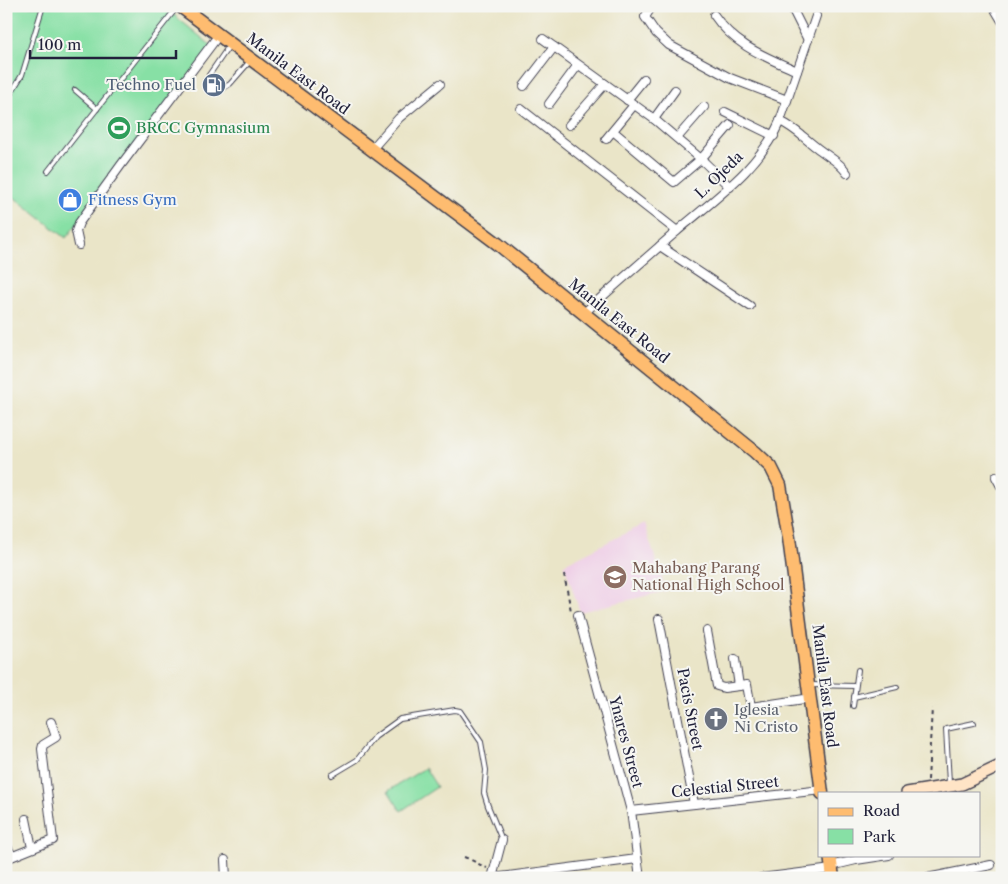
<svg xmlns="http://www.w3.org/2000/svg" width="1008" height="884" font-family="'Libre Caslon Text',serif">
<rect width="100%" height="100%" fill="#f6f6f2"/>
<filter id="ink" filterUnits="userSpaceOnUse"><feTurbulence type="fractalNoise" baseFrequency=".02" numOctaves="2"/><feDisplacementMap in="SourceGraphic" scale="10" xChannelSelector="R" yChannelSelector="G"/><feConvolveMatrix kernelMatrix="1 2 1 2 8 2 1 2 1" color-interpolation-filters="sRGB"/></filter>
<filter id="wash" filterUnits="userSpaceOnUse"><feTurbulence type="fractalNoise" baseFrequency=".0096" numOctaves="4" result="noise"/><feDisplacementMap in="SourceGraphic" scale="20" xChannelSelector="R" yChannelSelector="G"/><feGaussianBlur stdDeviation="1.12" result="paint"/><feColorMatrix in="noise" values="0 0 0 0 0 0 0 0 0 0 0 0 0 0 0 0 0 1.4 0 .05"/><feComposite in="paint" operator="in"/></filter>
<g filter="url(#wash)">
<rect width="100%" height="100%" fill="#eae5c8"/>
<!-- built -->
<path fill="#efd0e7" d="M 644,524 L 666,591 L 580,612 L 564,564 Z"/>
<!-- green -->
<g fill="#87e0a5" stroke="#548170">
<path d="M 6,6 L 163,6 L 213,47 L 66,238 L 6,191 Z"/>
<path d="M 425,768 L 437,787 L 401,811 L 388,791 Z"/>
</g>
</g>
<g filter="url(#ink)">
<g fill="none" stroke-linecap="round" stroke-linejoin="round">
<!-- lane casing -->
<g stroke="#403f50" stroke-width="6">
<g id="lane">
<path d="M 229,46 L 209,75 L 213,82 L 222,89 L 230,84 L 251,60"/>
<path d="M 75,90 L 97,109"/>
<path d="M 8,98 L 22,75 L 43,6"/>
<path d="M 48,171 L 178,6"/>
<path d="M 810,685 L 855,686"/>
<path d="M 854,697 L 897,687"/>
<path d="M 853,706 L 858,670"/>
<path d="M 332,775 L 357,760 L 375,737 L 400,719 L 455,710 L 460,711 L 481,742 L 486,770 L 484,793 L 488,806 L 502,840"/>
<path d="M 949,783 L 946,729 L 974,723"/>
</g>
</g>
<!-- street casing -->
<g stroke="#403f50" stroke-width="10">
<g id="street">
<path d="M 652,6 L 645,17 L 656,33 L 669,45 L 730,78 L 787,100"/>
<path d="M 993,6 L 1002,21"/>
<path d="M 792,8 L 808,40"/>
<path d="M 714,15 C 735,46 764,56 797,71"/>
<path d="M 543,39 L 654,119 L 701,159 L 730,187"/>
<path d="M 524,86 L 554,47"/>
<path d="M 627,100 L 644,79"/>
<path d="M 549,104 L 578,65"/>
<path d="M 521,109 L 677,231"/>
<path d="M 725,112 L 774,136"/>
<path d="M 654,119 L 675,90"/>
<path d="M 780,121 C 795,128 804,138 816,147 C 827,156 839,161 847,173"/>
<path d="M 569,125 L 605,84"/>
<path d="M 613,131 L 674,182 L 701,159 L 730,125"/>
<path d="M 677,138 L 704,107"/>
<path d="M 606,139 L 634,105"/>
<path d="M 371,150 L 399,118 L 440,84"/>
<path d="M 79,245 L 76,231 L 79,223 L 121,165 L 218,36"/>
<path d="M 660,246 L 750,306"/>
<path d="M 584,313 C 614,286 645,259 676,232 C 714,199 759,169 780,121 L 816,16"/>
<path d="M 996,477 L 1002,488"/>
<path d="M 578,615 L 631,811 L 640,878"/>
<path d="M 659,619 L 694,804"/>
<path d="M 707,631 L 717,686 L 724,688 L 747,685 L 751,707 L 811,698"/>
<path d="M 735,659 L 739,686"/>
<path d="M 631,811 L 822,790"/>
<path d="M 26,819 L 32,848"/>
<path d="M 6,845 L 12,856"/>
<path d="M 6,859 L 53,840 L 42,749 L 43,745 L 56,737 L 51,722"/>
<path d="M 225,860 L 226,878"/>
<path d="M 831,866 L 856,860 L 889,855"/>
<path d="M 492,878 L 502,840"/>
<path d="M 493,878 L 637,859"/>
<path d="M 761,878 L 832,869"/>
<path d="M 927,878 L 991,865"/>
</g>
</g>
<!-- secondary casing -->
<g stroke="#403f50" stroke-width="14">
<path id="secondary" d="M 907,793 L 962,784 L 1002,765"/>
</g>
<!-- primary casing -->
<g stroke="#403f50" stroke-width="15">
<g id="primary">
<path d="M 180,6 L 498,244 L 755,452 L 771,467 L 780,485 L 789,538 L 822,793"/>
<path d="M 830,855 L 833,878"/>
</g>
</g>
<!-- path -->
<g stroke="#403f50" stroke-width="2" stroke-dasharray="4 4" stroke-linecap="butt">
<path d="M 564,574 L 571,611"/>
<path d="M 928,780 L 932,708"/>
<path d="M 464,857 C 473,860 479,865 487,868"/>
</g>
<!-- lane -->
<use href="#lane" stroke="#fff" stroke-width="4"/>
<!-- street -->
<use href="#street" stroke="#fff" stroke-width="8"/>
<!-- secondary -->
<use href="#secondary" stroke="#ffe4c6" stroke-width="11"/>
<!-- primary -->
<use href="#primary" stroke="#febc70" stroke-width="12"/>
</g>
</g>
<!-- icons -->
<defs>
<g id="fuel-disc" transform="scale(1.25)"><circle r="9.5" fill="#5c6f8a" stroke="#f6f6f2"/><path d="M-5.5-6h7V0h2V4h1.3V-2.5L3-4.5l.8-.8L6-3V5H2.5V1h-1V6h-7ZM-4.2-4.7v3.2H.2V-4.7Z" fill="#fff"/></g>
<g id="stadium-disc" transform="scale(1.25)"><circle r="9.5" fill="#2e9e5b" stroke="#f6f6f2"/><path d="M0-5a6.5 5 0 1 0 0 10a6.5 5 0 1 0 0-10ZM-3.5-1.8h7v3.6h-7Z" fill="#fff"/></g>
<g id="shop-disc" transform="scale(1.25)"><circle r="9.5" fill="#3f7fe0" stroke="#f6f6f2"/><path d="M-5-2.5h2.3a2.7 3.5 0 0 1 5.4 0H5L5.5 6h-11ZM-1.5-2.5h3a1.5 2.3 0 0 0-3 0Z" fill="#fff"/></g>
<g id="school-disc" transform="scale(1.25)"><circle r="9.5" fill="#8d6e63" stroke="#f6f6f2"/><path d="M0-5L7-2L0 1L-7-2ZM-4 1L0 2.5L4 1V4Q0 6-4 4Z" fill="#fff"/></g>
<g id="church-disc" transform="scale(1.25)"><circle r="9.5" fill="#6b7280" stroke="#f6f6f2"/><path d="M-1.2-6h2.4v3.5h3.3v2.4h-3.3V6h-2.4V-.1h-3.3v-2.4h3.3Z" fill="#fff"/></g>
</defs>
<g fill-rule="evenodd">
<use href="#fuel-disc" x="214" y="85"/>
<use href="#stadium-disc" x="119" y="128"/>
<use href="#shop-disc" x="70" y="200"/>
<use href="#school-disc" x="615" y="577"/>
<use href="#church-disc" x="716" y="719"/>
</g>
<g text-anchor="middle" stroke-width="4" stroke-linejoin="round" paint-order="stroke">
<!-- street labels -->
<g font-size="15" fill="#22223b" stroke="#f6f6f2">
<text transform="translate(298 74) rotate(37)" y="5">Manila East Road</text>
<text transform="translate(719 175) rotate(-44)" y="5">L. Ojeda</text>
<text transform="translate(619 321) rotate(39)" y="5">Manila East Road</text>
<text transform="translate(825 686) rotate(83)" y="5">Manila East Road</text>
<text transform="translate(690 709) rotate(79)" y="5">Pacis Street</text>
<text transform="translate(626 742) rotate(75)" y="5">Ynares Street</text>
<text transform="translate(725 787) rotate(-6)" y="5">Celestial Street</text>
</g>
<!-- service labels -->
<g font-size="15" fill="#4e5e75" stroke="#f6f6f2" text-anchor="end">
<text x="196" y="90">Techno Fuel</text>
</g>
<!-- leisure labels -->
<g font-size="15" fill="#27864d" stroke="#f6f6f2" text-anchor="start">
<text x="136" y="133">BRCC Gymnasium</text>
</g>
<!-- shop labels -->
<g font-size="15" fill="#366cbe" stroke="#f6f6f2" text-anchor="start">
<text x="88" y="205">Fitness Gym</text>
</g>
<!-- education labels -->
<g font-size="15" fill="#785e54" stroke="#f6f6f2" text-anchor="start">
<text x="632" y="573">Mahabang Parang<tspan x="632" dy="17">National High School</tspan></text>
</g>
<!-- worship labels -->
<g font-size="15" fill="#5b616d" stroke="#f6f6f2" text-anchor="start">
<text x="734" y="715">Iglesia<tspan x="734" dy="17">Ni Cristo</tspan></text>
</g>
</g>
<!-- margin -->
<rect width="1008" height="884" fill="none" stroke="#f6f6f2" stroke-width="25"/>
<!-- legend -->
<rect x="818" y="792" width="162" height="65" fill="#f6f6f2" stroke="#a1a1a9"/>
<rect x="828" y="808" width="25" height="8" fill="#febc70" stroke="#a1a1a9"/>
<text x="863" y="816" font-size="15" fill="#22223b">Road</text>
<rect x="828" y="829" width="25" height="15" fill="#87e0a5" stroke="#a1a1a9"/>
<text x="863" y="842" font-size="15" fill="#22223b">Park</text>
<!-- scale -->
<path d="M30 50v8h146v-8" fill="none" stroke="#22223b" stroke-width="2.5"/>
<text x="38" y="50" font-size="15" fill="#22223b" stroke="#f6f6f2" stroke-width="4" paint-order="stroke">100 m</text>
</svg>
